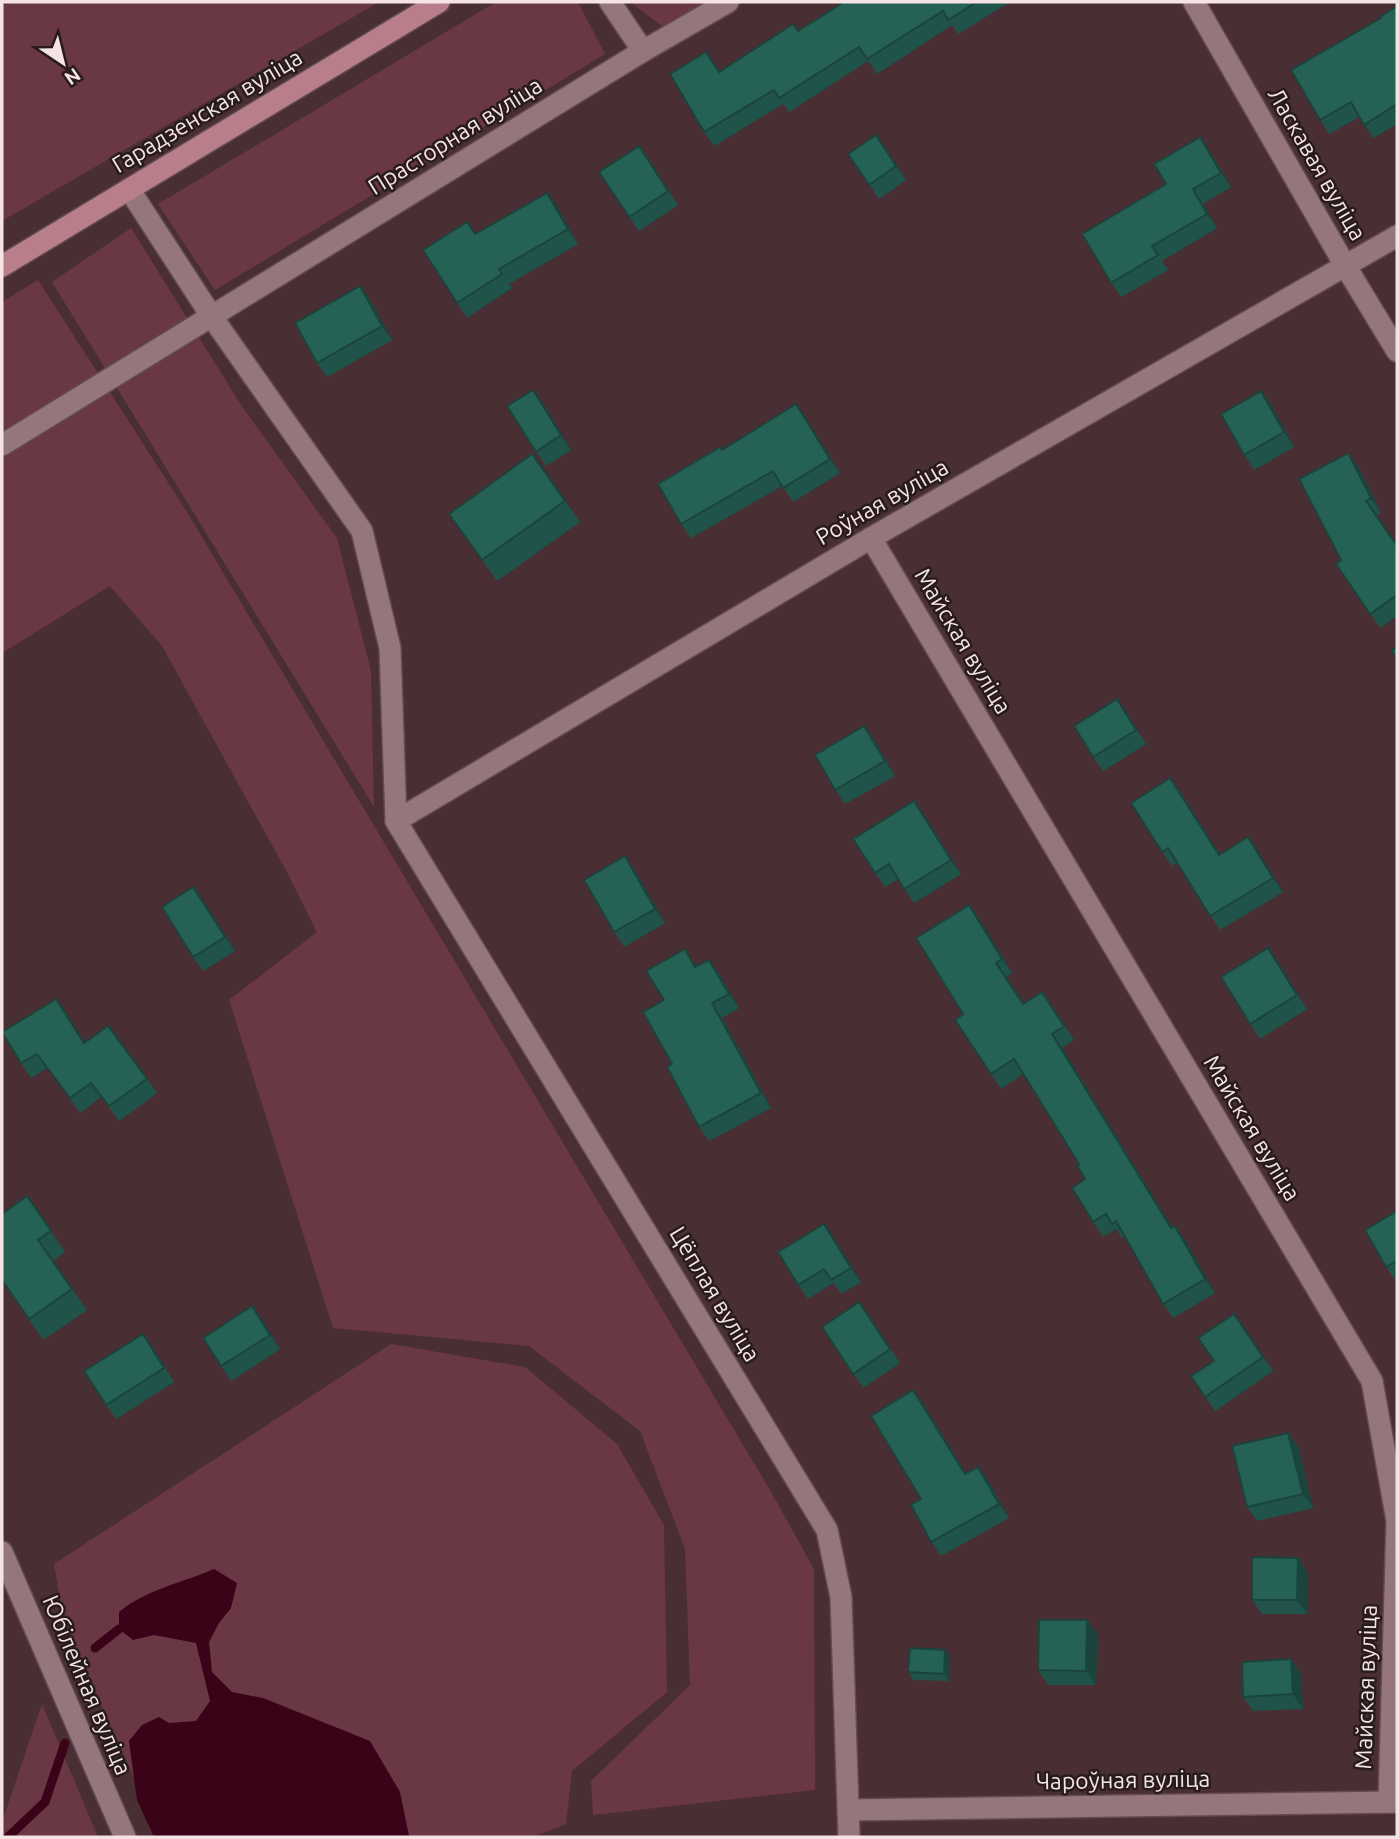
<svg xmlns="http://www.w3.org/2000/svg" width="1399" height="1839" font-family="Ubuntu,sans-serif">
<rect width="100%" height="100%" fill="#492e34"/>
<!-- green -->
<g fill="#6a3844">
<path d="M 2,2 L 379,2 L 2,221 Z"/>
<path d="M 496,2 L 578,2 L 605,54 L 215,290 L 158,204 Z"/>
<path d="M 630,2 L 707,2 L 663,27 Z"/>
<path d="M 131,228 L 243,408 L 337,538 L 371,671 L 374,807 L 52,282 Z"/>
<path d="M 38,280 L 187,512 L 770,1490 L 814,1569 L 815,1790 L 593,1815 L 591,1781 L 690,1685 L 685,1549 L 640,1431 L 529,1346 L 333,1328 L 229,1000 L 317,932 L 289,876 L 162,646 L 110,586 L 2,653 L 2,302 Z"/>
<path d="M 391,1344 L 525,1367 L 617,1444 L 664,1525 L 667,1692 L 572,1771 L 566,1824 L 533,1837 L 160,1837 L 64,1621 L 54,1564 Z"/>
<path d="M 42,1704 L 98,1837 L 2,1837 L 2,1822 Z"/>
</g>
<!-- water -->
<path fill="#3a0317" d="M 214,1569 L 237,1583 L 231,1608 L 219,1623 L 209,1642 L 212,1672 L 232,1692 L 263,1698 L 370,1741 L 400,1792 L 409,1836 L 407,1837 L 154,1837 L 137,1800 L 129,1741 L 142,1725 L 159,1717 L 169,1723 L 196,1721 L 210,1701 L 196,1643 L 154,1635 L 133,1640 L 119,1629 L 119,1612 C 147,1589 182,1583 214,1569 Z"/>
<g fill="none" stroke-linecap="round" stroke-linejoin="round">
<!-- stream -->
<g stroke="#3a0317" stroke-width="9">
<path d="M 95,1648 L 119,1629"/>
<path d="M 8,1837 L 45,1802 L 65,1743"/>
</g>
<!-- minor casing -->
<g stroke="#624b51" stroke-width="24">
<g id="minor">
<path d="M 610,2 L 643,51"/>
<path d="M 1194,2 L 1346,267 L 1397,351"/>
<path d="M 129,189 L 212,317 L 362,531 L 390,648 L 396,821 L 827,1530 L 841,1597 L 849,1837"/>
<path d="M 2,445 L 643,51 L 728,2"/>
<path d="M 871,538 L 1372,1381 L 1397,1521 L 1389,1802"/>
<path d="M 396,821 L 871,538 L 1397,236"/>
<path d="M 2,1552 L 125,1837"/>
<path d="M 849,1810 L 1397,1802"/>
</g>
</g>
<!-- major casing -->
<g stroke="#624b51" stroke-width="24">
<path id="major" d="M 2,266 L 439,2"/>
</g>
<!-- minor -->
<use href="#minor" stroke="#95767c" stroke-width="21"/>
<!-- major -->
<use href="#major" stroke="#b87f8b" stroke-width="21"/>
</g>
<!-- wall -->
<g fill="#205349">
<path d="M 844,2 L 1010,2 L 958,34 L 952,25 L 877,74 L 868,61 L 789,112 L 783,104 L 714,146 L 704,132 L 720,71 L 798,31 Z"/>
<path d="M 1397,6 L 1397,124 L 1373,138 L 1359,117 L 1329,134 L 1320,120 L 1381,18 Z"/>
<path d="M 876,135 L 906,180 L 879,199 L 848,154 Z"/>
<path d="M 1200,137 L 1210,152 L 1231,187 L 1203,204 L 1217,228 L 1162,261 L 1168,270 L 1121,297 L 1111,283 L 1166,184 Z"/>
<path d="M 649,160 L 678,205 L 639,231 L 629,217 Z"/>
<path d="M 547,193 L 557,207 L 578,244 L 509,284 L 512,288 L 467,318 L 457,303 L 476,234 Z"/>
<path d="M 370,300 L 392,340 L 327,377 L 317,363 Z"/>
<path d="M 533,390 L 571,450 L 546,466 L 536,452 Z"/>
<path d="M 1261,391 L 1271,405 L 1294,447 L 1254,470 L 1244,455 Z"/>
<path d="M 796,404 L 840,473 L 793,502 L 782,486 L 691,538 L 681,524 L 722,450 Z"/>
<path d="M 532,454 L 580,522 L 497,581 L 449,514 Z"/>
<path d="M 1358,467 L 1381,513 L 1376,515 L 1397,546 L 1397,616 L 1380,628 L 1336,564 L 1341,560 Z"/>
<path d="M 1117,699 L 1146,744 L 1103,771 L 1093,757 Z"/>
<path d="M 864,726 L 874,740 L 895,776 L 845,804 L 835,790 Z"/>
<path d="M 1180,792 L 1220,855 L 1258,852 L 1283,892 L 1220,930 L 1178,862 L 1172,866 L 1162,852 Z"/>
<path d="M 924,815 L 961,874 L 914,903 L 898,879 L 885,887 L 875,873 Z"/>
<path d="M 635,871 L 665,923 L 624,947 L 614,932 Z"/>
<path d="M 203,901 L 235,951 L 203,971 L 193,957 Z"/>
<path d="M 979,919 L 1012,973 L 1006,977 L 1024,1004 L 1052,1006 L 1074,1040 L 1062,1048 L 1172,1228 L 1175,1226 L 1185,1240 L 1215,1293 L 1173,1318 L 1163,1304 L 1124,1236 L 1122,1238 L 1116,1229 L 1103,1237 L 1093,1222 L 1085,1179 L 1079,1164 L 1023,1074 L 1001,1089 L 991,1074 L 963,1014 Z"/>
<path d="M 1268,948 L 1307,1009 L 1260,1039 L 1250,1024 Z"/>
<path d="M 709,960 L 719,974 L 739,1008 L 722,1018 L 771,1108 L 709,1141 L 699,1127 L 664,1000 L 697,967 Z"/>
<path d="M 66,1013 L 84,1043 L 108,1026 L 157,1093 L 119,1121 L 101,1097 L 80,1113 L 47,1068 L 31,1078 L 21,1063 Z"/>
<path d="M 27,1196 L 65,1252 L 53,1261 L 87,1310 L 43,1340 L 2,1280 Z"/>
<path d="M 1397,1211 L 1397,1281 L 1396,1281 L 1386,1267 Z"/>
<path d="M 824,1224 L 861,1282 L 841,1294 L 833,1283 L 808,1299 L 798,1285 Z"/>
<path d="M 859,1302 L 900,1363 L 863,1388 L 822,1327 Z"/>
<path d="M 1234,1314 L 1273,1371 L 1215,1411 L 1191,1376 L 1214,1361 Z"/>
<path d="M 262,1320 L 280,1349 L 231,1381 L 221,1366 Z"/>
<path d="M 153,1348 L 174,1382 L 116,1419 L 106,1405 Z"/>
<path d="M 923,1404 L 966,1474 L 978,1467 L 988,1481 L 1009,1518 L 941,1556 L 931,1542 L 921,1499 Z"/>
<path d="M 1288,1433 L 1298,1447 L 1313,1508 L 1257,1521 L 1247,1507 Z"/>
<path d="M 1307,1572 L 1307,1614 L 1262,1614 L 1252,1600 Z"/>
<path d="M 1087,1620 L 1097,1634 L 1096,1685 L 1048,1685 L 1038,1670 Z"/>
<path d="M 945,1650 L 950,1657 L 949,1681 L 913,1680 L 908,1672 Z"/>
<path d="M 1291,1659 L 1301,1674 L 1303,1709 L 1253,1711 L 1243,1697 Z"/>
</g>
<!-- shaded-wall -->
<g fill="#1a443c">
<path d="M 1200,137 L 1210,152 L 1231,187 L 1221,173 Z"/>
<path d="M 1193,189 L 1203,204 L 1217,228 L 1207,214 Z"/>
<path d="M 547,193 L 557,207 L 578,244 L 568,229 Z"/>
<path d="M 360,286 L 370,300 L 392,340 L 382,326 Z"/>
<path d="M 533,390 L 543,404 L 571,450 L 561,435 Z"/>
<path d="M 1261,391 L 1271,405 L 1294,447 L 1284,432 Z"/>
<path d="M 796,404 L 806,419 L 840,473 L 830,459 Z"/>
<path d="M 1348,453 L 1358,467 L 1381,513 L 1371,498 Z"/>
<path d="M 864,726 L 874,740 L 895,776 L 885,761 Z"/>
<path d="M 1170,778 L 1180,792 L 1229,869 L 1219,855 Z"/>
<path d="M 914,801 L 924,815 L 961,874 L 951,860 Z"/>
<path d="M 1248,837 L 1258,852 L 1283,892 L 1273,878 Z"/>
<path d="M 625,856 L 635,871 L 665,923 L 655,909 Z"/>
<path d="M 193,887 L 203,901 L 235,951 L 225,937 Z"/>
<path d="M 969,905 L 979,919 L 1012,973 L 1002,959 Z"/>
<path d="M 1268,948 L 1278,963 L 1307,1009 L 1297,995 Z"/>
<path d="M 709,960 L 719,974 L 739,1008 L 729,994 Z"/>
<path d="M 56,999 L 66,1013 L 94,1058 L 84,1043 Z"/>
<path d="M 712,1003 L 722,1018 L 771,1108 L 761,1093 Z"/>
<path d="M 1052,1034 L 1062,1048 L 1181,1242 L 1171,1228 Z"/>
<path d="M 824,1224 L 834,1238 L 861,1282 L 851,1268 Z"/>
<path d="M 1175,1226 L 1185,1240 L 1215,1293 L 1205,1279 Z"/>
<path d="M 252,1306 L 262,1320 L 280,1349 L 270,1335 Z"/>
<path d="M 913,1390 L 923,1404 L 975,1489 L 965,1474 Z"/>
<path d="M 1288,1433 L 1298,1447 L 1313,1508 L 1303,1494 Z"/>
<path d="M 978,1467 L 988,1481 L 1009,1518 L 999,1504 Z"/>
<path d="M 1298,1558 L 1307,1572 L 1307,1614 L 1297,1600 Z"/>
<path d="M 1087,1620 L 1097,1634 L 1096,1685 L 1086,1671 Z"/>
<path d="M 945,1650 L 950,1657 L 949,1681 L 944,1674 Z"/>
<path d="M 1291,1659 L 1301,1674 L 1303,1709 L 1293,1694 Z"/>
</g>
<!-- building -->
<g fill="#256155" stroke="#1a443c" stroke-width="2">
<path d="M 844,2 L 977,2 L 948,20 L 943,11 L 867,59 L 859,47 L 779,98 L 774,90 L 704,132 L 670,74 L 706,52 L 719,72 L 793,24 L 798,31 Z"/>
<path d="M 1397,6 L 1397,104 L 1364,125 L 1351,102 L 1320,120 L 1291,70 L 1381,18 L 1380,17 Z"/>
<path d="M 876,135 L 896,166 L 869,185 L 848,154 Z"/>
<path d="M 1200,137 L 1221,173 L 1193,189 L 1207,214 L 1152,246 L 1158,255 L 1111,283 L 1082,234 L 1166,184 L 1154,164 Z"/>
<path d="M 639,146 L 668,191 L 629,217 L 599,172 Z"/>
<path d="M 547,193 L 568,229 L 499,269 L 502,274 L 457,303 L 423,250 L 467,222 L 475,234 Z"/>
<path d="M 360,286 L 382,326 L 317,363 L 295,323 Z"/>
<path d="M 533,390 L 561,435 L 536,452 L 507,406 Z"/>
<path d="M 1261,391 L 1284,432 L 1244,455 L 1221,414 Z"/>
<path d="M 796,404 L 830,459 L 783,488 L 773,471 L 681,524 L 658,484 L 720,447 L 722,450 Z"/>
<path d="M 1348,453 L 1371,498 L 1366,501 L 1397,546 L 1397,595 L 1370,614 L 1336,564 L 1341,560 L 1299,479 Z"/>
<path d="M 532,454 L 565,501 L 482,560 L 449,514 Z"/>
<path d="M 1397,647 L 1397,660 L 1392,650 Z"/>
<path d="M 1117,699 L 1136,730 L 1093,757 L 1074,726 Z"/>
<path d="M 864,726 L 885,761 L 835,790 L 815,755 Z"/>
<path d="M 1170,778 L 1219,855 L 1248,837 L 1273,878 L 1210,916 L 1168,848 L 1162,852 L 1131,803 Z"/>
<path d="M 914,801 L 951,860 L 904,889 L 889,864 L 875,873 L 853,839 Z"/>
<path d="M 625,856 L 655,909 L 614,932 L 584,880 Z"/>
<path d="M 193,887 L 225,937 L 193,957 L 162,907 Z"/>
<path d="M 969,905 L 1002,959 L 996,963 L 1023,1004 L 1042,992 L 1064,1026 L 1052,1034 L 1171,1228 L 1175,1226 L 1205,1279 L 1163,1304 L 1116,1221 L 1112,1224 L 1106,1214 L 1093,1222 L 1072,1188 L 1085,1179 L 1077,1165 L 1079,1164 L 1014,1059 L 991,1074 L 955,1020 L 963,1014 L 916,938 Z"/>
<path d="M 1268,948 L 1297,995 L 1250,1024 L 1221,977 Z"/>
<path d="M 685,949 L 695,967 L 709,960 L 729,994 L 712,1003 L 761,1093 L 699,1127 L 667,1067 L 672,1064 L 643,1012 L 664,1000 L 646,971 Z"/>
<path d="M 56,999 L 84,1043 L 108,1026 L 147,1079 L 109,1106 L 91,1083 L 70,1098 L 37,1054 L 21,1063 L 2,1032 Z"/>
<path d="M 27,1196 L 51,1231 L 38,1240 L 72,1289 L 29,1319 L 2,1280 L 2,1214 Z"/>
<path d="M 1397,1211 L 1397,1261 L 1386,1267 L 1365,1230 Z"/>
<path d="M 824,1224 L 851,1268 L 831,1280 L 824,1269 L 798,1285 L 778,1252 Z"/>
<path d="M 859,1302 L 890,1349 L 853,1374 L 822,1327 Z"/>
<path d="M 252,1306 L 270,1335 L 221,1366 L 203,1338 Z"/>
<path d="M 1234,1314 L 1263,1357 L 1205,1397 L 1191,1376 L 1214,1361 L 1198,1338 Z"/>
<path d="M 143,1334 L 164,1368 L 106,1405 L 84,1371 Z"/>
<path d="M 913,1390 L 965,1474 L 978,1467 L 999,1504 L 931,1542 L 911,1505 L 921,1499 L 871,1416 Z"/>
<path d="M 1288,1433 L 1303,1494 L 1247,1507 L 1232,1446 Z"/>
<path d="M 1252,1557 L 1298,1558 L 1297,1600 L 1252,1600 Z"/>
<path d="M 1039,1620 L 1087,1620 L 1086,1671 L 1038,1670 Z"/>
<path d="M 910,1648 L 945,1650 L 944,1674 L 908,1672 Z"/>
<path d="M 1291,1659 L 1293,1694 L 1243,1697 L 1242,1662 Z"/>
</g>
<g text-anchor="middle" stroke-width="5" stroke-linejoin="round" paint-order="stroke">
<!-- street labels -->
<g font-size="23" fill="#f5e3e6" stroke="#271b1d">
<text transform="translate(207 111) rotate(-31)" y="8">Гарадзенская вуліца</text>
<text transform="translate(455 136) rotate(-32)" y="8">Прасторная вуліца</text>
<text transform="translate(1317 164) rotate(60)" y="8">Ласкавая вуліца</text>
<text transform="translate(882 502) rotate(-30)" y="8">Роўная вуліца</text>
<text transform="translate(963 641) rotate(59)" y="8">Майская вуліца</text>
<text transform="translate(1252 1128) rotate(59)" y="8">Майская вуліца</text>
<text transform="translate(715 1294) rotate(59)" y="8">Цёплая вуліца</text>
<text transform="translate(87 1685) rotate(67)" y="8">Юбілейная вуліца</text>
<text transform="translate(1366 1687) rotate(-88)" y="8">Майская вуліца</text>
<text transform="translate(1123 1780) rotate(-1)" y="8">Чароўная вуліца</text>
</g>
</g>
<!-- border -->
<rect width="1399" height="1839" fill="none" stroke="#f5e3e6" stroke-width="7"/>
<!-- north arrow -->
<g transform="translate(63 63) rotate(145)" stroke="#271b1d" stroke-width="5" paint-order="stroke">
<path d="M0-5L12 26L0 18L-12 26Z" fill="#f5e3e6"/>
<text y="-10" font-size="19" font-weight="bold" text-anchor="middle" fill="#f5e3e6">N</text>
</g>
</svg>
